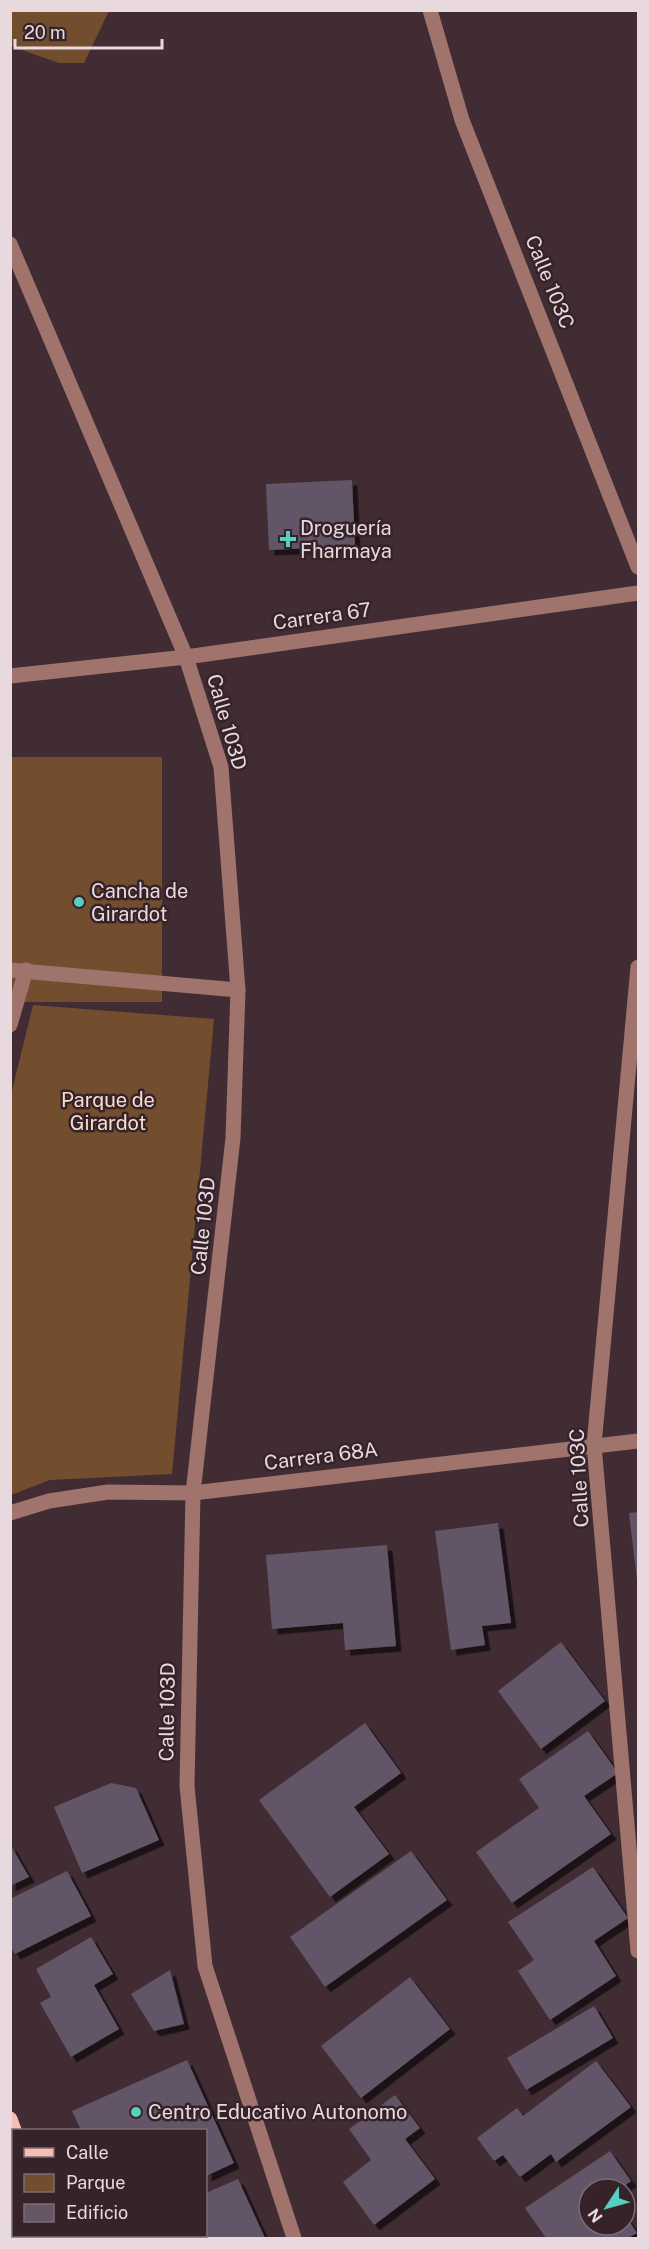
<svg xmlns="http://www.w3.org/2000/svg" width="649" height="2249" font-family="'Public Sans',sans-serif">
<defs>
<filter id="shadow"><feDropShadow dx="5.5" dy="5.5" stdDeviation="0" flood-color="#0009"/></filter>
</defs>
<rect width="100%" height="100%" fill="#412c34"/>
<!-- green -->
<g fill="#724e2e">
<path d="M 11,10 L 109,10 L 109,11 L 84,63 L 59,63 L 11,46 Z"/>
<rect x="11" y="757" width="151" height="245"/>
<path d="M 33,1005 L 214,1019 L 172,1474 L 50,1480 L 11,1495 L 10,1099 Z"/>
</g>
<!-- building -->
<g fill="#645567" filter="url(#shadow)">
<path d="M 352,480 L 355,546 L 269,550 L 266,484 Z"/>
<path d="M 638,1512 L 638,1580 L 637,1580 L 629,1513 Z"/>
<path d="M 498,1523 L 511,1623 L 482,1626 L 485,1645 L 451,1650 L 435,1531 Z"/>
<path d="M 387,1545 L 396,1646 L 345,1650 L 343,1623 L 272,1629 L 266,1555 Z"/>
<path d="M 561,1642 L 605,1701 L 541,1749 L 498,1691 Z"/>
<path d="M 365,1723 L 401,1773 L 354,1807 L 389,1854 L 330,1897 L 259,1800 Z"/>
<path d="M 588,1731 L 618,1773 L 584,1796 L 611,1834 L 512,1903 L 476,1852 L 539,1808 L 519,1779 Z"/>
<path d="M 111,1783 L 136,1788 L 159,1840 L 82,1873 L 54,1807 Z"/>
<path d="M 10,1844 L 29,1877 L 10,1886 Z"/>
<path d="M 411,1851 L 447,1900 L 325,1987 L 290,1937 Z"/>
<path d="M 593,1867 L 628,1918 L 594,1941 L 616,1976 L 550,2020 L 518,1971 L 534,1960 L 508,1922 Z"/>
<path d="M 67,1871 L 91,1916 L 15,1954 L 10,1946 L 10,1899 Z"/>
<path d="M 91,1937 L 113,1974 L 94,1985 L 119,2029 L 71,2057 L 40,2003 L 51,1997 L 36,1969 Z"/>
<path d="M 170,1970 L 184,2024 L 154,2031 L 131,1994 Z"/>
<path d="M 410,1977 L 450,2029 L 361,2098 L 321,2046 Z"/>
<path d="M 594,2006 L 613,2038 L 526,2090 L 507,2058 Z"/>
<path d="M 187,2060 L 234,2163 L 206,2176 L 206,2130 L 81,2130 L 72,2111 Z"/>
<path d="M 596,2061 L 631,2107 L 556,2162 L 551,2154 L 520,2177 L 503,2155 L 494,2161 L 477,2138 L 517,2108 L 523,2116 Z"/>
<path d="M 395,2095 L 420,2128 L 405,2139 L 435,2179 L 374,2225 L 343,2182 L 371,2160 L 349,2129 Z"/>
<path d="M 610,2151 L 631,2181 L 620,2189 L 589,2189 L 589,2225 L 625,2225 L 625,2215 L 637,2233 L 628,2238 L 546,2238 L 525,2208 Z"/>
<path d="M 238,2179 L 265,2238 L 137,2238 L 136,2236 L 206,2236 L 206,2193 Z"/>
</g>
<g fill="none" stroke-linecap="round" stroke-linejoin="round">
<!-- minor -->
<g stroke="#a0736d" stroke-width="15">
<path d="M 430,10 L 462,120 L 638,567"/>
<path d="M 10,244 L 186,657 L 221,767 L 238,990 L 233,1138 L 193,1493 L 187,1786 L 205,1966 L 294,2238"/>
<path d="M 10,676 L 186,657 L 638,593"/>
<path d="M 638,967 L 594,1445 L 638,1951"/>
<path d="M 10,970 L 238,990"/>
<path d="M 10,1025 L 26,970"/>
<path d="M 10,1513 L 49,1501 L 108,1492 L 193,1493 L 638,1441"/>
</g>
<!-- major -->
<g stroke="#f4bdb5" stroke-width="15">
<path d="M 10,2119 L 14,2130"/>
<path d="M 43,2236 L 44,2238"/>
</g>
</g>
<!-- markers -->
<g fill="#57cec2" stroke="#36232a" stroke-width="2">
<path d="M285 530h6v6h6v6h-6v6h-6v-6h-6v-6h6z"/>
<circle cx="79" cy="902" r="6"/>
<circle cx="136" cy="2112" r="6"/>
</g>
<g text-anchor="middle" stroke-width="5" stroke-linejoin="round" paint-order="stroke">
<!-- street labels -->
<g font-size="20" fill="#e7d9de" stroke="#36232a">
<text transform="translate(550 282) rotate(68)" y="7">Calle 103C</text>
<text transform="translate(322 616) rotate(-8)" y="7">Carrera 67</text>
<text transform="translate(227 722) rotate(74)" y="7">Calle 103D</text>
<text transform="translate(203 1226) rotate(-84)" y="7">Calle 103D</text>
<text transform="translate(321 1456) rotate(-7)" y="7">Carrera 68A</text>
<text transform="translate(579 1478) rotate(-93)" y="7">Calle 103C</text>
<text transform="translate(167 1712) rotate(-89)" y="7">Calle 103D</text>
</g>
<!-- poi labels -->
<g font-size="20" fill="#e7d9de" stroke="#36232a" text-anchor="start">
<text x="300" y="535">Droguería<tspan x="300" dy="23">Fharmaya</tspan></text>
<text x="91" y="898">Cancha de<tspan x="91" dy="23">Girardot</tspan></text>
<text x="148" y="2119">Centro Educativo Autonomo</text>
</g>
<!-- park labels -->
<g font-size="20" fill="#f7deca" stroke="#36232a">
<text x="108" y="1107">Parque de<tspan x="108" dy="23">Girardot</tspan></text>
</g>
</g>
<!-- border -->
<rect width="649" height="2249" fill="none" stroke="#e7d9de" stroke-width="24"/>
<!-- legend -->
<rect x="12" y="2129" width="195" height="108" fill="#36232a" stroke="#7d6c72" stroke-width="1.5"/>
<rect x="24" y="2148" width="30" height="9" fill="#f4bdb5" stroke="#7d6c72" stroke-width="1.5"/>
<text x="66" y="2159" font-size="18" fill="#e7d9de">Calle</text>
<rect x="24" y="2174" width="30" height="18" fill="#724e2e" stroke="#7d6c72" stroke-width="1.5"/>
<text x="66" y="2189" font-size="18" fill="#e7d9de">Parque</text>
<rect x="24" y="2204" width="30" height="18" fill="#645567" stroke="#7d6c72" stroke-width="1.5"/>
<text x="66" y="2219" font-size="18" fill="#e7d9de">Edificio</text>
<!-- north arrow -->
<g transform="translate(607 2207) rotate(234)"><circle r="28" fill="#36232a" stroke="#7d6c72" stroke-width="1.5"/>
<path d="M0-4.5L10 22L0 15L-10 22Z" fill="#57cec2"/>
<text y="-9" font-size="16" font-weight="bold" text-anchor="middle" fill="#e7d9de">N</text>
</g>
<!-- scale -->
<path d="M15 39v9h147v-9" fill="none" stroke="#e7d9de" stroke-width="3"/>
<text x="24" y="39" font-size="18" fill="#e7d9de" stroke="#36232a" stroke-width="4.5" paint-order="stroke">20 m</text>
</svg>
